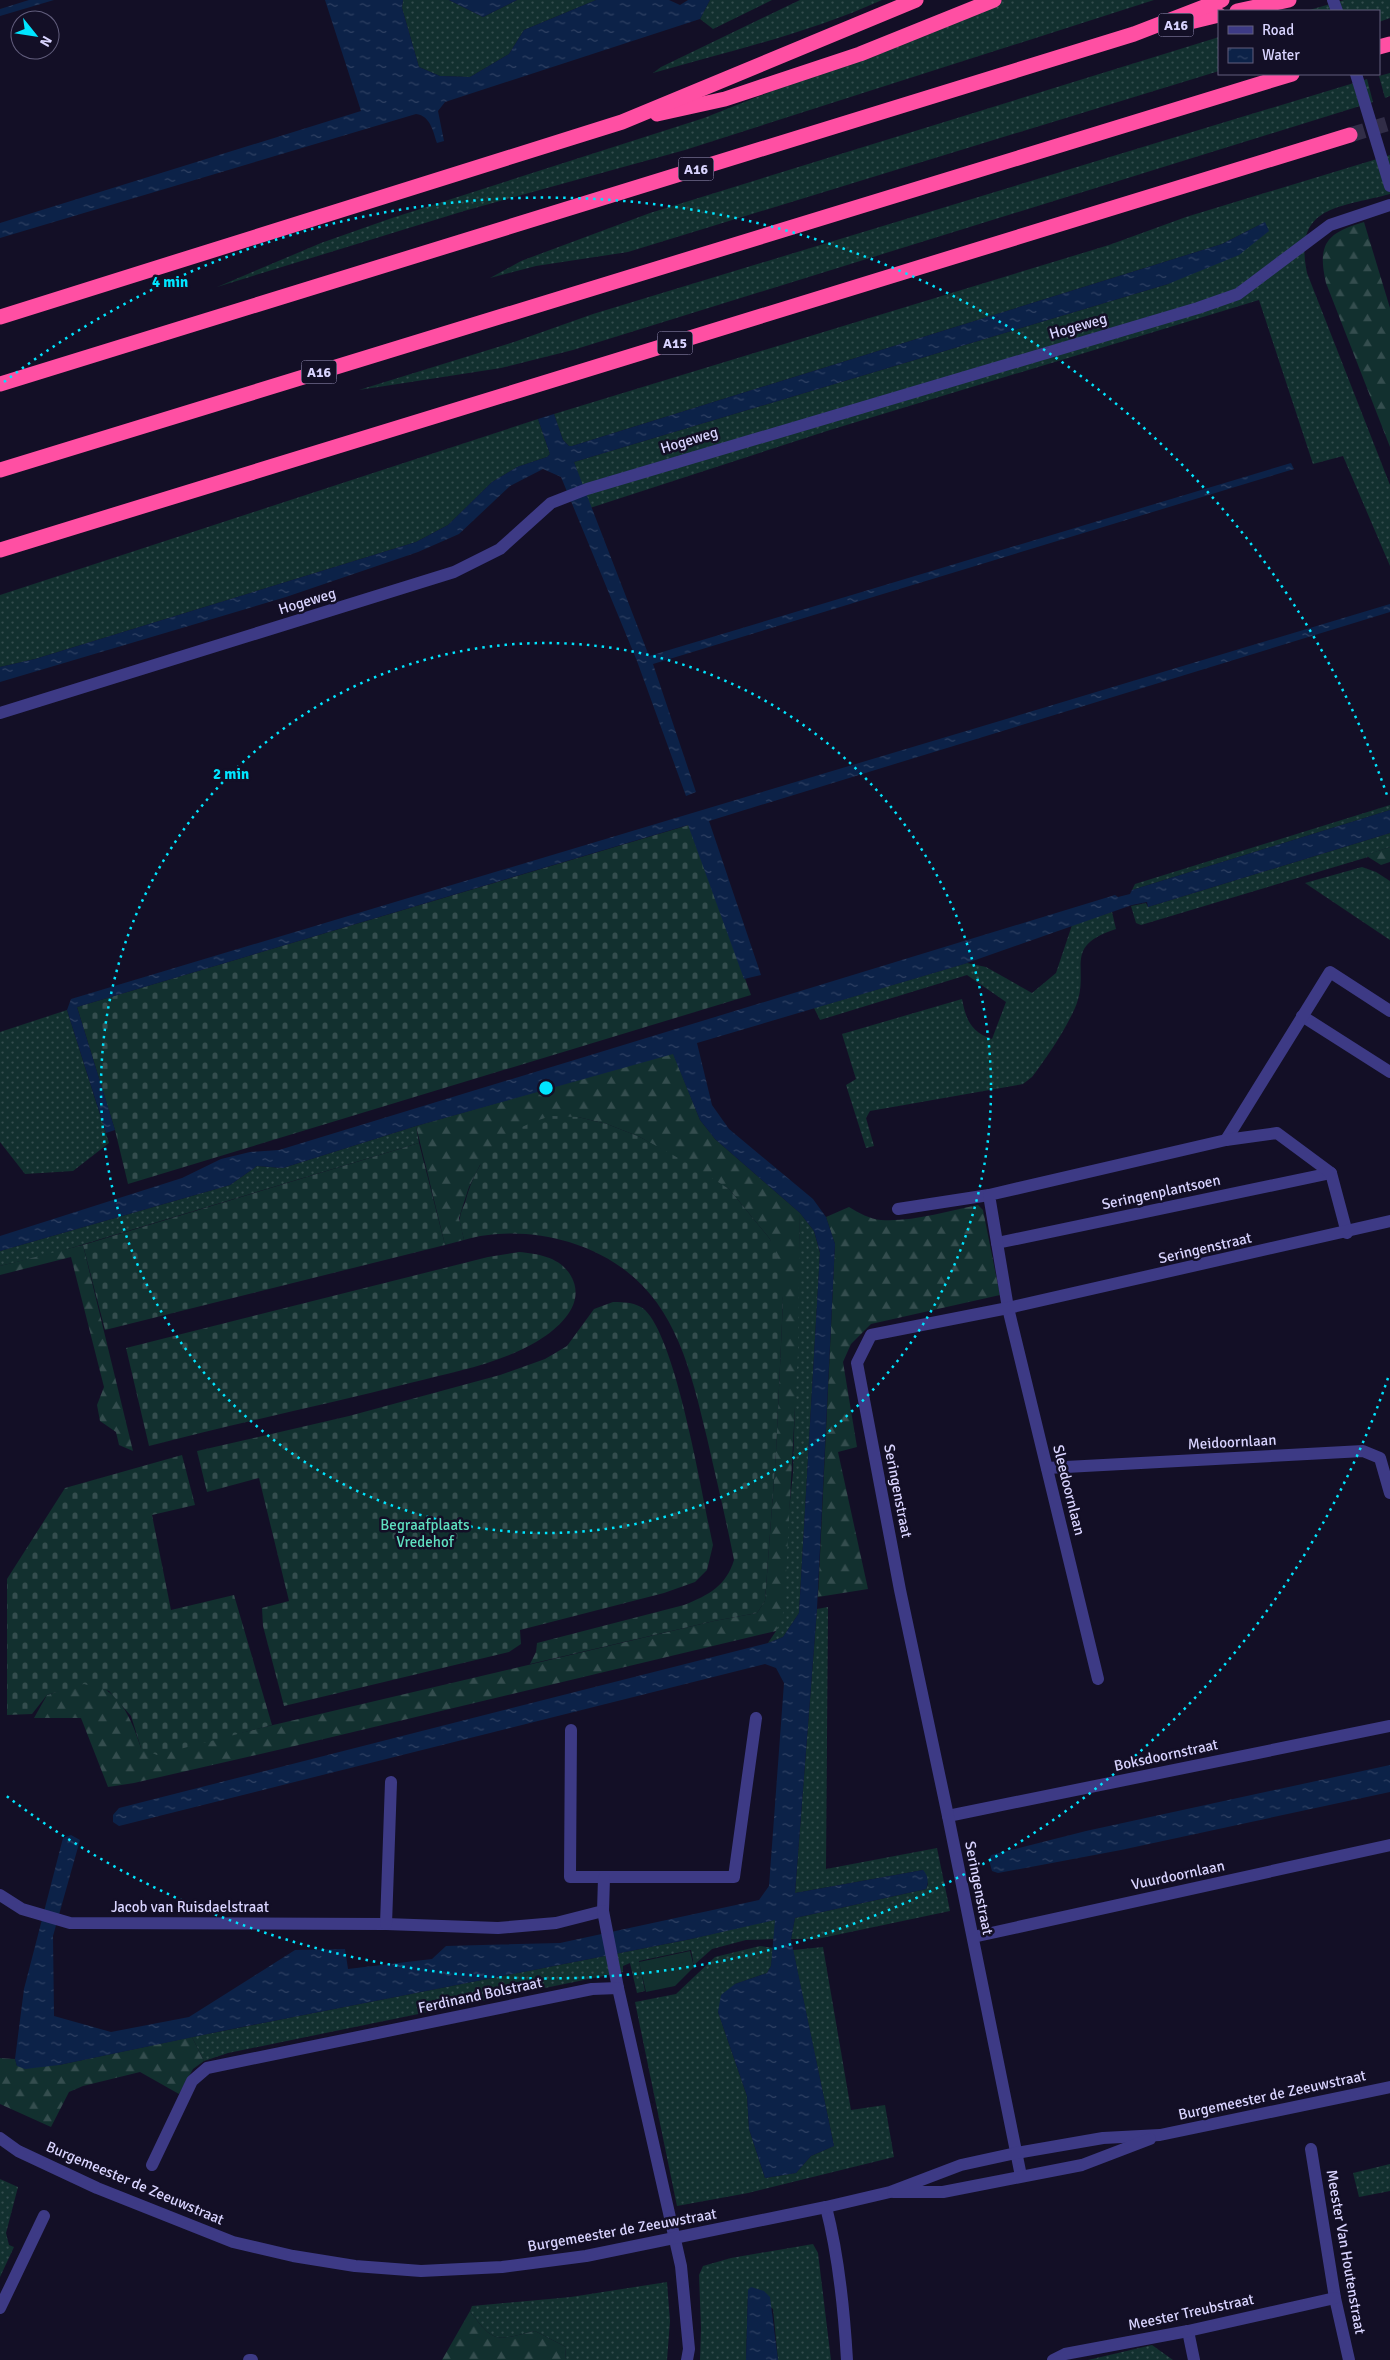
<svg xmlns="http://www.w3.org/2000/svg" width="1390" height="2360" font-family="Signika,sans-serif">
<defs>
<pattern id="grass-dots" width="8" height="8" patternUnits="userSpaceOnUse" patternTransform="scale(1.25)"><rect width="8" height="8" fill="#12302f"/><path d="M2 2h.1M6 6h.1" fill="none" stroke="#344d4e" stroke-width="1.8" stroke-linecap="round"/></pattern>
<pattern id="forest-firs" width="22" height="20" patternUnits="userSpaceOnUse" patternTransform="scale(1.25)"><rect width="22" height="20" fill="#12302f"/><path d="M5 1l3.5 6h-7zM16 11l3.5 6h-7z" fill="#344d4e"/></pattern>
<pattern id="cemetery-stones" width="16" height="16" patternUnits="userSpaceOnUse" patternTransform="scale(1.25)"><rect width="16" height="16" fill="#12302f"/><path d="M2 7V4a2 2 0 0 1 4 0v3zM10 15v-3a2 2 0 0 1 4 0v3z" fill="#344d4e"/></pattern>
<pattern id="water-ripples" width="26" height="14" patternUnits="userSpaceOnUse" patternTransform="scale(1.25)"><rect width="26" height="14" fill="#0c2248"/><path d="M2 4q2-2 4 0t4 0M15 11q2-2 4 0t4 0" fill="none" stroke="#2f4163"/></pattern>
</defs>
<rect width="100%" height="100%" fill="#130f26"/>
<!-- grass -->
<g fill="url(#grass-dots)">
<path d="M 403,0 L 449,0 L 483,17 L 517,0 L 596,0 L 524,30 L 509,54 L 470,77 L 440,76 L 419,67 L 402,8 Z"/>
<path d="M 710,0 L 772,0 L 713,29 L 700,19 Z"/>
<path d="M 800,0 L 882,0 C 809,33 730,51 653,73 L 661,67 Z"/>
<path d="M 1003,0 L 1154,0 L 685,150 L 464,211 L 217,287 L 321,243 L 392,218 L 704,118 Z"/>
<path d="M 1344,0 L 1390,0 L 1390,18 L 1379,22 L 1379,11 L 1306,11 Z"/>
<path d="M 1219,37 L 1219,71 L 628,252 L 536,266 L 490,278 L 521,261 L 650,213 Z"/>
<path d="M 1390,73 L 1390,96 L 1385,98 L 1379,76 Z"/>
<path d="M 1367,79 L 1373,102 L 573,350 L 501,368 L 359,390 L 514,342 L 593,314 Z"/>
<path d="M 1390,155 L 1390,194 C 1339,208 1293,205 1307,273 L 1390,485 L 1390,566 L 1343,456 L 1313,464 L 1259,300 L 830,430 L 590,508 L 574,462 L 1168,284 L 1265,222 L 1222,244 L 572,446 L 569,446 L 563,440 L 554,414 L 1109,245 L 1186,217 Z"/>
<path d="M 538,419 L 550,454 L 547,457 L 517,467 L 492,482 L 448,525 L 416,542 L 35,659 L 0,667 L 0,595 Z"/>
<path d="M 1390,805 L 1390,810 L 1132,890 L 1135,884 Z"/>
<path d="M 1390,833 L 1390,847 L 1366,855 L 1368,857 L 1141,925 L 1136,923 L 1131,906 L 1146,903 L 1148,907 Z"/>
<path d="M 1362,867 L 1376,872 L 1390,881 L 1390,940 L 1305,883 Z"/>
<path d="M 1112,912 L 1116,929 C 1060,947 1092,969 1075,1008 C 1064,1032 1048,1056 1032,1077 L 1023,1084 L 870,1111 L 866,1118 L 874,1146 L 866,1148 L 846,1085 L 856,1079 L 842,1034 L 962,999 C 966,1020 971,1032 992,1039 L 1006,1002 L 967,975 L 820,1020 L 814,1008 L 967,963 L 986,967 L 1032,993 L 1056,973 L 1072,925 Z"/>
<path d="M 67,1010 L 109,1143 L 73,1171 L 25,1174 L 0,1142 L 0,1032 Z"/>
<path d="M 416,1126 L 419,1143 L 58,1252 L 0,1266 L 0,1251 L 230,1185 L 257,1166 L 283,1168 Z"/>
<path d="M 800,1213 L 814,1231 L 820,1253 L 799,1613 L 783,1637 L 768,1643 L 776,1631 L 793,1473 Z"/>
<path d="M 828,1607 L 826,1869 L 937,1848 L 950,1911 L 817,1939 L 791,1939 L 795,1918 L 926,1889 L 928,1884 L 923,1870 L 795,1893 L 817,1609 Z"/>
<path d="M 775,1919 L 775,1939 L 746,1940 L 712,1949 L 694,1965 L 691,1950 L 639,1961 L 645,1991 L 637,1993 L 630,1963 L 623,1966 L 623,1972 L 228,2053 L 204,2061 L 192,2037 L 691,1939 Z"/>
<path d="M 760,1946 L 773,1948 L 771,1966 L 767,1973 L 735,1984 L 718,2012 L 747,2096 L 749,2129 L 765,2178 L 796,2173 L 811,2156 L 834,2146 L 793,1950 L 823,1947 L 851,2110 L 885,2105 L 894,2157 L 748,2193 L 677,2206 L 635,2002 L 676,1994 L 715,1957 Z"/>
<path d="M 1390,2164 L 1390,2191 L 1359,2197 L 1353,2173 Z"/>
<path d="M 0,2179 L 18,2187 L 6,2233 L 9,2245 L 14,2247 L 0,2277 Z"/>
<path d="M 813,2244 L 818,2253 L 831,2360 L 778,2360 L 773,2309 L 748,2291 L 746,2360 L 700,2360 L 701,2328 L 699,2275 L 703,2266 L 731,2258 Z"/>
<path d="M 667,2282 L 670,2321 L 667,2360 L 565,2360 L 566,2347 L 535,2331 C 496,2340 495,2345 470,2311 L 472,2306 L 571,2297 Z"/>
<path d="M 1152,2345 L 1173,2360 L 1088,2360 Z"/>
</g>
<!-- forest -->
<g fill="url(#forest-firs)">
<path d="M 1364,222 L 1390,308 L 1390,447 L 1326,283 C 1317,244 1326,233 1364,222 Z"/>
<path d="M 1390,847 L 1390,862 L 1381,865 L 1365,855 Z"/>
<path d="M 673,1053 L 700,1120 L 715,1139 L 800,1213 L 798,1351 L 784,1611 L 776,1631 L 282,1749 L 134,1783 L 108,1787 L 81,1718 L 34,1718 L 47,1695 C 58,1692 73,1684 84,1684 C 119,1684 132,1721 141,1748 L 227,1736 L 714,1621 L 757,1613 L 765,1601 L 776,1453 L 783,1301 L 770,1239 L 729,1189 L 640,1137 L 607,1124 L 578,1117 L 480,1165 L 469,1187 L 459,1218 L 464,1240 L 445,1245 L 416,1126 Z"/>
<path d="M 978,1205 L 983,1210 L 1000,1295 L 871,1324 L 851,1344 L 843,1362 L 857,1447 L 838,1452 L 868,1589 L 818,1597 L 835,1244 L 826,1217 L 849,1207 C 859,1213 870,1219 881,1220 C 913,1222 947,1211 978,1205 Z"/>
<path d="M 83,1245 L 133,1451 L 119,1445 L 116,1432 L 100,1421 L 97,1405 L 104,1387 L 71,1257 L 0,1275 L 0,1266 Z"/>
<path d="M 192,2037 L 204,2061 L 193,2069 L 179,2094 L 140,2072 L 83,2086 L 69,2092 L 51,2127 L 0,2104 L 0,2058 L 15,2059 L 17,2066 L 59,2065 Z"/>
<path d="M 470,2311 C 495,2345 496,2340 535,2331 L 566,2347 L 565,2360 L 442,2360 Z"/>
</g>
<!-- cemetery -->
<g fill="url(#cemetery-stones)">
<path d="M 689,825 L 751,995 L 128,1184 L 115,1130 L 77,1007 Z"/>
<path d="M 552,1116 L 578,1117 L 607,1124 L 640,1137 L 691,1165 L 729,1189 L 770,1239 L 779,1263 L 783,1301 L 776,1453 L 765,1601 L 757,1613 L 714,1621 L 530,1664 L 536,1652 L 537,1643 L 684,1605 C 709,1595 726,1586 734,1560 C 726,1519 716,1478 707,1438 C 686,1349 667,1273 569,1242 C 537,1232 496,1230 464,1240 C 463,1234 459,1224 460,1218 C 460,1213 463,1208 465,1203 C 478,1154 504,1129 552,1116 Z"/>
<path d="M 419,1143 L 445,1245 L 105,1330 L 83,1245 Z"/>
<path d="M 519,1252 C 539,1254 560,1257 571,1276 C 587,1304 558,1329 536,1342 C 498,1364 453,1372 410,1383 C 324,1405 236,1423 149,1446 L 126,1348 L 488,1257 Z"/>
<path d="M 613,1302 C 624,1302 636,1302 645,1310 C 677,1341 702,1496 713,1545 L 707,1570 L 695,1582 L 664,1593 L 520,1630 L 521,1644 L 509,1652 L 284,1706 L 263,1626 L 262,1608 L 289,1601 L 259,1478 L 207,1492 L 197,1451 L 349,1416 L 500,1375 L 545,1359 L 567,1346 L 594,1309 Z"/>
<path d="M 182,1455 L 195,1505 L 152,1515 L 171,1610 L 234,1595 L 272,1725 L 157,1755 L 141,1748 L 131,1716 L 109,1691 L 84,1684 L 47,1695 L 32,1714 L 7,1715 L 7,1579 L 65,1488 Z"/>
</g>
<!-- green -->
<path fill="#12302f" d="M 690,1951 L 694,1967 L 675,1986 L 646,1992 L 639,1962 Z"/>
<!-- water -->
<g fill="url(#water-ripples)">
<path d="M 29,0 L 54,0 L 0,16 L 0,9 Z"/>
<path d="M 325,0 L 403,0 L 402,8 L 419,67 L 440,76 L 470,77 L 509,54 L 524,30 L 596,0 L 669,0 L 680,5 L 688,0 L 710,0 L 700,19 L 445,102 L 438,111 L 444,141 L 437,143 C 433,132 431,116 416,114 L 0,238 L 0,223 L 361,111 Z"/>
<path d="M 449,0 L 517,0 L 483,17 Z"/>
<path d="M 1265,222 L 1269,231 L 1239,255 L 1168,284 L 574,462 L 649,656 L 1291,463 L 1294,469 L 653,664 L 696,792 L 686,796 L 637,661 L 561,477 L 543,469 L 510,486 L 459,534 L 418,552 L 286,597 L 0,682 L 0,667 L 35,659 L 416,542 L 448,525 L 492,482 L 517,467 L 547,457 L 550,454 L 538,419 L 554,414 L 563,440 L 569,446 L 572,446 L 1222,244 Z"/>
<path d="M 1390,604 L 1390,612 L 709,821 L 761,975 L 744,979 L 688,825 L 77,1007 L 115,1130 L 106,1133 L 67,1010 L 71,999 Z"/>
<path d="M 1390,810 L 1390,833 L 1148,907 L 1147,902 L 1132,905 L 964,964 L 697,1043 L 712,1105 L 729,1129 L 813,1199 L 826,1217 L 835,1244 L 817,1609 L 795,1893 L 923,1870 C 928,1875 929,1882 926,1889 L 795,1918 L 791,1939 L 834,2146 L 811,2156 L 796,2173 L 765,2178 L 749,2129 L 747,2096 L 718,2012 L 721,1995 L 735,1984 L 767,1973 L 771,1966 L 775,1920 L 691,1939 L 222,2031 L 59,2065 L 25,2069 L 17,2066 L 15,2059 L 24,1989 L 63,1838 L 71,1835 L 80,1840 L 53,1936 L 54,2016 L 111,2032 L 189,2017 L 295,1950 L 345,1949 L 348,1969 L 432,1959 L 446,1946 L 560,1943 L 759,1900 L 769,1886 L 784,1683 L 776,1668 L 765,1664 L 119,1826 L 113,1822 L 113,1815 L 119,1808 L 768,1643 L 783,1637 L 799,1613 L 820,1252 L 814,1231 L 800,1213 L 715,1139 L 700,1120 L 673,1054 L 416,1126 L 283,1168 L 257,1166 L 230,1185 L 0,1251 L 0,1236 L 182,1178 L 221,1159 L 250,1152 L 279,1150 L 1115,895 L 1118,897 L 1130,894 L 1132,890 Z"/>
<path d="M 1390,1765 L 1390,1792 L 1121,1850 L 998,1873 L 992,1871 L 989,1860 L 991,1855 L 1086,1831 Z"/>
<path d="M 751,2287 L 764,2291 L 770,2297 L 778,2360 L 746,2360 L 748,2290 Z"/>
</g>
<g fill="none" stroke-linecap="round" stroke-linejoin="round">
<!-- motorway-tunnel -->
<path stroke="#312d47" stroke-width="15" stroke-dasharray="15 8" stroke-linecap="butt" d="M 1350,135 L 1390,123"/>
<!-- minor -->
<g stroke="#3d3a85" stroke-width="12">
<path d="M 0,713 L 454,572 L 500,549 L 551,503 L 587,489 L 1198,308 L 1238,294 L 1330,225 L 1390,205"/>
<path d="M 1302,1016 L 1390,1072"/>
<path d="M 1226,1140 L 1330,972 L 1390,1011"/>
<path d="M 898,1209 L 989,1195"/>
<path d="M 997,1243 L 1331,1173"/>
<path d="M 1047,1468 L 1363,1451 L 1380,1458 L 1390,1493"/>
<path d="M 1098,1679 L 1008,1308 L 989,1195 L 1226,1140 L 1277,1133 L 1331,1173 L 1347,1233"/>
<path d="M 571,1730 L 570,1877 L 734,1877 L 756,1718"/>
<path d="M 948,1816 L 1390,1726"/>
<path d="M 0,1895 L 22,1909 L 70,1923 L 386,1924 L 498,1928 L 556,1923 L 603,1911 L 604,1878"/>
<path d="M 603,1911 L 618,1988"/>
<path d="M 386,1924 L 391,1782"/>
<path d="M 973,1937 L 1390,1845"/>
<path d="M 1311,2149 L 1335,2298 L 1349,2360"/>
<path d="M 152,2165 L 192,2081 L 207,2068 L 592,1989 L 618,1988 L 681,2266 L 689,2349 L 687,2360"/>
<path d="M 1021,2176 L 948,1816 L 900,1590 L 857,1363 L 871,1335 L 1008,1308 L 1390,1221"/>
<path d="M 826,2207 C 839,2257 844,2309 847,2360"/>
<path d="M 0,2308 L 44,2216"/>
<path d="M 1188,2331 L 1194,2360"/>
<path d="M 249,2360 L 252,2360"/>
<path d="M 1053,2360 L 1065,2354 L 1188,2331 L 1335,2298"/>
</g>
<!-- tertiary -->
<g stroke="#3d3a85" stroke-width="12">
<path d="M 1333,0 L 1337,11"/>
<path d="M 0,2138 L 18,2151 L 97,2188 L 233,2242 L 293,2256 L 355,2266 L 421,2271 L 502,2267 L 586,2256 L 826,2207 L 890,2192 L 961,2165 L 1016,2153 L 1103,2138 L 1160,2135 L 1390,2087"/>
<path d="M 893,2192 L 943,2192 L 1082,2165 L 1150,2139"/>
</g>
<!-- motorway -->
<g stroke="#ff4fa3" stroke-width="15">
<path d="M 1237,11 L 1289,0"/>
<path d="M 1182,24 L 1219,15"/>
<path d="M 1379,47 L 1390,44"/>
<path d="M 657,114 L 725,99 L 860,54 L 994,0"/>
<path d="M 0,317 L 622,122 L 916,0"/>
<path d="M 0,384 L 1134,34 L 1222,0"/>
<path d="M 0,470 L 1292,74"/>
<path d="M 0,550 L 1350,135"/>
</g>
<!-- tertiary-bridge -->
<path stroke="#3d3a85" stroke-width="12" d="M 1356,74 L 1390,186"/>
</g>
<!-- distance rings -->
<g fill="none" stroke="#00e5ff" stroke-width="2.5" stroke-dasharray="2.5 5">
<circle cx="546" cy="1088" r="445"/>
<path d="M1388 1378A890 890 0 0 1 4 1794M4 382A890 890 0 0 1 1388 798"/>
</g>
<g text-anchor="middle" stroke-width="5" stroke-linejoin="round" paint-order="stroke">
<!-- shield labels -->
<g fill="#130f26" stroke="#9e99be" stroke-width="1">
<rect x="1158.5" y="13.5" width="35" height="23" rx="4"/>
<rect x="678.5" y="157.5" width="35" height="23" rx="4"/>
<rect x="657.5" y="331.5" width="35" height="23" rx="4"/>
<rect x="301.5" y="360.5" width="35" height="23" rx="4"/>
</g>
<g font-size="14" font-weight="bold" fill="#d9d4ff">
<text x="1176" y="30">A16</text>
<text x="696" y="174">A16</text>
<text x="675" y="348">A15</text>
<text x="319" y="377">A16</text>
</g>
<!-- street labels -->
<g font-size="15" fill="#d9d4ff" stroke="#130f26">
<text transform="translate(1078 326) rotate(-16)" y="5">Hogeweg</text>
<text transform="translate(689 440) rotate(-17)" y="5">Hogeweg</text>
<text transform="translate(307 601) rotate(-17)" y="5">Hogeweg</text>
<text transform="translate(1161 1192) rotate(-12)" y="5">Seringenplantsoen</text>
<text transform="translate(1205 1248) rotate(-13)" y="5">Seringenstraat</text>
<text transform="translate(1232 1442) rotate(-3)" y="5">Meidoornlaan</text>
<text transform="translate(1069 1490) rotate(76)" y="5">Sleedoornlaan</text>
<text transform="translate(898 1491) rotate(79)" y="5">Seringenstraat</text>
<text transform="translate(1166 1755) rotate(-12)" y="5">Boksdoornstraat</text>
<text transform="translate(1178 1875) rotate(-12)" y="5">Vuurdoornlaan</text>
<text transform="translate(979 1888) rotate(79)" y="5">Seringenstraat</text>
<text x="190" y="1912">Jacob van Ruisdaelstraat</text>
<text transform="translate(480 1995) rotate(-12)" y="5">Ferdinand Bolstraat</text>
<text transform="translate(1272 2095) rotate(-12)" y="5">Burgemeester de Zeeuwstraat</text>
<text transform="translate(135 2183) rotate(23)" y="5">Burgemeester de Zeeuwstraat</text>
<text transform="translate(622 2230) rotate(-10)" y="5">Burgemeester de Zeeuwstraat</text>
<text transform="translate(1346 2252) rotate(80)" y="5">Meester Van Houtenstraat</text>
<text transform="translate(1191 2312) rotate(-12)" y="5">Meester Treubstraat</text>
</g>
<!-- park labels -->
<g font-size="15" fill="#5fe0c0" stroke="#130f26">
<text x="425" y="1530">Begraafplaats<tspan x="425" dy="17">Vredehof</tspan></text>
</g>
</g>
<circle cx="546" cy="1088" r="8" fill="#00e5ff" stroke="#130f26" stroke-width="2.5"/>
<g font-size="15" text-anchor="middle" font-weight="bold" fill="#00e5ff" stroke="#130f26" stroke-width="5" stroke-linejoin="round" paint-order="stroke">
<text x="170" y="287">4 min</text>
<text x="231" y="779">2 min</text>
</g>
<!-- legend -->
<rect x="1218" y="10" width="162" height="65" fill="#130f26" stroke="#625e7d"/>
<rect x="1228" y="26" width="25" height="8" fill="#3d3a85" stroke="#625e7d"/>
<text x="1262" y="35" font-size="15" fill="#d9d4ff">Road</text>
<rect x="1228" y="48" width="25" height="15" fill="url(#water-ripples)" stroke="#625e7d"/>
<text x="1262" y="60" font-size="15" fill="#d9d4ff">Water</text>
<!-- north arrow -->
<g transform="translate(35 35) rotate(120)"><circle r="24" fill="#130f26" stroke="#625e7d"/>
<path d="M0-4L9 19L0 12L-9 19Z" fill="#00e5ff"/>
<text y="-8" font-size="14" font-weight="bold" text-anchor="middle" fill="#d9d4ff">N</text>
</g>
</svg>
